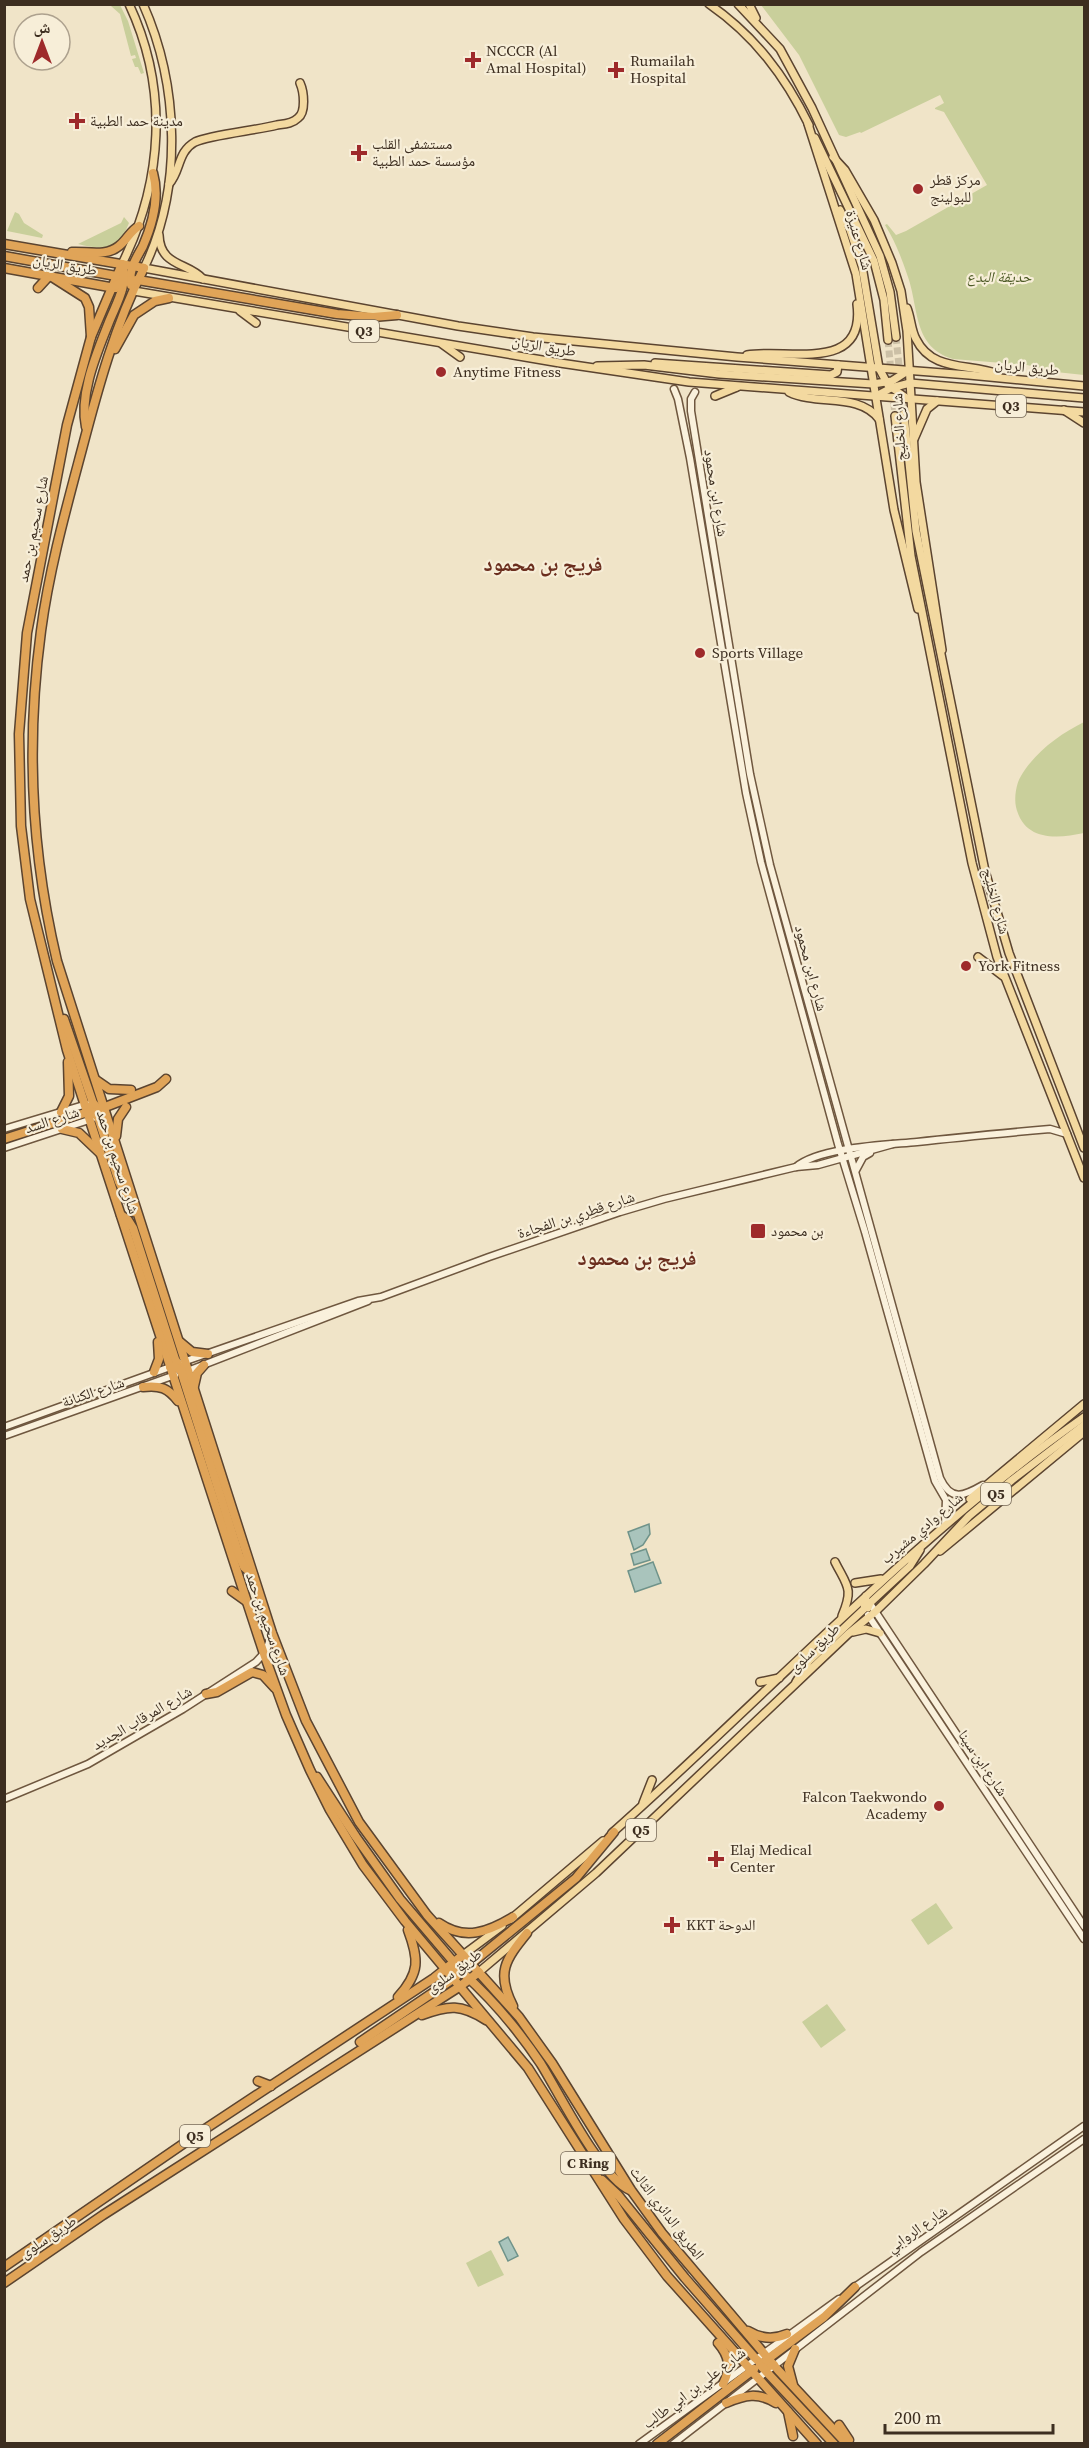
<svg xmlns="http://www.w3.org/2000/svg" width="1089" height="2448" font-family="'Source Serif 4','Noto Naskh Arabic',serif">
<rect width="100%" height="100%" fill="#f0e4c8"/>
<!-- green -->
<g fill="#c9cf9b">
<path d="M 113,5 L 120,5 L 128,21 L 144,73 L 141,74 L 138,67 L 135,67 L 132,59 L 136,58 L 135,55 L 131,56 L 120,14 L 111,6 Z"/>
<path d="M 761,5 L 1084,5 L 1084,375 L 1056,372 L 1027,365 L 953,359 C 913,347 919,309 908,277 C 902,259 895,241 885,225 L 887,224 L 896,235 L 906,231 L 987,185 L 944,112 L 935,109 L 935,108 L 944,103 L 940,95 L 861,133 L 860,132 L 846,137 L 839,135 L 799,55 Z"/>
<path d="M 15,212 L 19,214 L 24,223 L 43,235 L 42,238 L 7,231 Z"/>
<path d="M 124,217 L 129,223 C 118,251 103,250 78,244 L 121,223 Z"/>
<path d="M 1084,722 L 1084,833 C 1056,839 1024,841 1016,807 C 1014,798 1016,784 1021,776 C 1035,752 1060,734 1084,722 Z"/>
<path d="M 936,1903 L 953,1928 L 928,1945 L 911,1920 Z"/>
<path d="M 827,2004 L 846,2030 L 821,2048 L 802,2022 Z"/>
<path d="M 491,2250 L 504,2275 L 478,2287 L 466,2263 Z"/>
</g>
<!-- water -->
<g fill="#a9c4bc" stroke="#6f938a" stroke-width="1.5">
<path d="M 649,1524 L 650,1534 L 643,1545 L 634,1550 L 628,1532 Z"/>
<path d="M 646,1549 L 650,1560 L 634,1565 L 631,1554 Z"/>
<path d="M 653,1562 L 661,1583 L 635,1592 L 628,1571 Z"/>
<path d="M 508,2237 L 518,2256 L 508,2261 L 499,2242 Z"/>
</g>
<g fill="none" stroke-linecap="round" stroke-linejoin="round">
<!-- primary-tunnel -->
<g stroke="#ccc0a6" stroke-width="7" stroke-dasharray="7 3.5" stroke-linecap="butt">
<path d="M 896,337 L 904,414"/>
<path d="M 888,340 L 895,416"/>
</g>
<!-- secondary casing -->
<g stroke="#6f573f" stroke-width="9">
<g id="secondary">
<path d="M 674,389 L 678,399 L 690,458 L 746,793 L 761,862 L 838,1144 L 865,1232 L 935,1481 L 946,1500 L 945,1525"/>
<path d="M 695,392 L 691,399 L 691,411 L 750,774 L 770,865 L 940,1478 C 951,1502 964,1496 983,1485"/>
<path d="M 4,1129 L 87,1104"/>
<path d="M 4,1148 L 92,1119"/>
<path d="M 796,1167 C 820,1147 886,1145 917,1142 C 961,1137 1005,1133 1050,1129 L 1067,1134"/>
<path d="M 856,1170 L 863,1157 L 870,1153"/>
<path d="M 183,1362 L 358,1301 L 381,1297 L 489,1257 L 620,1212 L 664,1199 L 796,1167 L 818,1165 L 893,1144"/>
<path d="M 185,1372 L 368,1301"/>
<path d="M 4,1427 L 173,1366"/>
<path d="M 4,1436 L 175,1375"/>
<path d="M 869,1602 L 1084,1926"/>
<path d="M 868,1615 L 1084,1939"/>
<path d="M 4,1799 L 88,1764 L 183,1709 L 256,1662 L 266,1651 L 272,1633"/>
<path d="M 852,2289 L 1084,2126"/>
<path d="M 639,2444 L 839,2299"/>
<path d="M 673,2444 L 921,2252 L 1084,2139"/>
</g>
</g>
<!-- primary casing -->
<g stroke="#5b4430" stroke-width="10">
<g id="primary">
<path d="M 143,4 C 179,85 183,188 144,268 L 458,326 L 533,337 L 737,357 L 969,375 L 1084,386"/>
<path d="M 709,4 C 755,36 785,76 809,125"/>
<path d="M 738,4 L 780,49 L 812,108 L 880,256 L 890,292 L 896,337"/>
<path d="M 749,4 L 756,18"/>
<path d="M 808,124 L 856,274 L 894,510 L 918,609"/>
<path d="M 815,138 L 874,261 L 884,300 L 888,340"/>
<path d="M 833,157 L 845,170 L 874,220 L 892,263 L 901,291 L 907,331 L 916,482 L 942,650"/>
<path d="M 169,184 C 181,171 177,152 195,142 C 209,135 258,130 277,125 C 284,124 292,124 298,118 C 306,112 304,92 300,83"/>
<path d="M 840,210 L 850,230 L 862,266 L 879,368 L 888,385 L 905,397"/>
<path d="M 159,235 C 160,267 188,262 203,279"/>
<path d="M 122,264 C 163,181 169,89 129,4"/>
<path d="M 134,291 L 560,363 L 689,382 L 1084,412"/>
<path d="M 907,308 C 911,318 911,330 916,339 C 932,372 969,363 998,374"/>
<path d="M 240,311 L 256,323"/>
<path d="M 442,344 L 460,357"/>
<path d="M 747,355 C 788,348 866,374 857,304"/>
<path d="M 655,363 L 831,375 L 837,372 L 838,365"/>
<path d="M 597,366 L 644,365 L 719,374 L 873,384 L 892,381 L 909,370"/>
<path d="M 789,392 C 817,406 858,392 879,419"/>
<path d="M 715,396 L 737,387"/>
<path d="M 876,396 L 891,388 L 910,383 L 1084,398"/>
<path d="M 1064,410 L 1084,423"/>
<path d="M 904,414 L 916,531 L 985,871 L 1009,953 L 1084,1148"/>
<path d="M 895,416 L 911,556 L 972,863 L 997,957 L 1084,1178"/>
<path d="M 914,439 L 927,409 L 937,401"/>
<path d="M 978,957 L 1003,976"/>
<path d="M 970,1499 L 1084,1404"/>
<path d="M 940,1551 L 1084,1432"/>
<path d="M 835,1562 C 847,1586 854,1588 842,1616"/>
<path d="M 855,1583 L 881,1579"/>
<path d="M 868,1608 L 870,1603 L 910,1566 L 920,1550"/>
<path d="M 853,1632 L 866,1629 L 880,1633"/>
<path d="M 760,1682 L 779,1678"/>
<path d="M 796,1682 L 809,1661 L 864,1609 L 866,1596"/>
<path d="M 643,1803 L 652,1780"/>
<path d="M 612,1833 C 769,1694 911,1538 1084,1417"/>
<path d="M 511,1919 L 603,1841"/>
<path d="M 463,1955 L 502,1926"/>
<path d="M 479,1972 L 596,1873 L 848,1634 L 875,1612 L 924,1564 L 969,1516 L 1012,1480 L 1084,1425"/>
</g>
</g>
<!-- highway casing -->
<g stroke="#5b4430" stroke-width="11">
<g id="highway">
<path d="M 4,244 L 144,268"/>
<path d="M 72,252 C 87,251 106,257 119,246 C 127,240 130,231 139,226"/>
<path d="M 4,256 L 122,277"/>
<path d="M 122,264 L 91,337 L 67,425 L 27,633 L 19,734 L 21,826 L 30,899 L 67,1050 L 92,1127 L 264,1654 L 286,1715 L 310,1770 L 330,1810 L 363,1865 L 405,1921 L 528,2068 L 624,2219 L 667,2276 L 817,2444"/>
<path d="M 4,268 L 115,288"/>
<path d="M 144,268 C 115,325 98,388 82,449 C 66,509 49,570 41,631 C 26,742 31,852 57,961 L 272,1633 L 306,1721 L 359,1822 L 427,1915 L 519,2017 L 552,2063 L 631,2190 L 662,2233 L 778,2370 L 847,2444"/>
<path d="M 52,277 L 85,298 L 89,307 L 91,337"/>
<path d="M 131,285 C 128,270 136,259 143,246 C 153,223 160,198 153,173"/>
<path d="M 112,287 L 124,281 L 138,280 L 337,314 L 373,317 L 397,315"/>
<path d="M 38,288 L 49,276"/>
<path d="M 115,349 L 134,315 L 155,301 L 169,298"/>
<path d="M 86,427 C 79,393 97,353 109,322 C 116,304 129,284 122,264"/>
<path d="M 64,1019 L 93,1103 L 101,1112"/>
<path d="M 96,1080 L 109,1089 L 131,1090"/>
<path d="M 85,1105 L 98,1117 L 119,1182 L 134,1212"/>
<path d="M 100,1109 L 157,1087 L 166,1079"/>
<path d="M 61,1112 L 69,1096 L 68,1062"/>
<path d="M 62,1129 L 79,1133 L 100,1153"/>
<path d="M 116,1136 L 118,1119 L 126,1107"/>
<path d="M 4,1139 L 91,1111"/>
<path d="M 121,1215 L 128,1220 L 133,1228 L 175,1359 L 181,1369"/>
<path d="M 180,1342 L 192,1352 L 208,1354"/>
<path d="M 170,1367 L 176,1367 L 181,1371 L 239,1555 L 244,1567 L 253,1575"/>
<path d="M 154,1372 L 159,1359 L 158,1342"/>
<path d="M 194,1386 L 197,1373 L 204,1365"/>
<path d="M 143,1387 C 160,1385 168,1388 178,1401"/>
<path d="M 232,1591 L 246,1601"/>
<path d="M 206,1694 L 217,1692 L 252,1672 L 263,1675 L 275,1688"/>
<path d="M 317,1777 L 356,1837 L 400,1899 L 457,1966"/>
<path d="M 439,1923 C 465,1941 488,1932 513,1917"/>
<path d="M 467,1967 L 576,1878 L 614,1832"/>
<path d="M 445,1970 L 454,1969 L 463,1973 C 492,1999 519,2031 541,2064 C 559,2093 601,2178 630,2190"/>
<path d="M 398,1997 C 420,1973 419,1959 408,1930"/>
<path d="M 513,2006 C 496,1973 505,1960 527,1933"/>
<path d="M 422,2015 C 449,2005 461,2004 486,2020"/>
<path d="M 360,2042 L 456,1977"/>
<path d="M 258,2081 L 271,2086"/>
<path d="M 602,2180 L 618,2195 L 685,2278 L 755,2358 L 765,2367 L 774,2365"/>
<path d="M 4,2267 L 199,2133 L 434,1978 L 463,1955"/>
<path d="M 4,2283 L 103,2215 L 459,1987 L 479,1972"/>
<path d="M 748,2331 C 761,2339 773,2340 787,2334"/>
<path d="M 718,2343 C 730,2357 731,2368 723,2384"/>
<path d="M 765,2361 L 824,2317 L 855,2287"/>
<path d="M 760,2365 L 834,2444"/>
<path d="M 793,2385 L 788,2366 L 795,2349"/>
<path d="M 726,2403 C 745,2395 758,2392 776,2403"/>
<path d="M 788,2412 L 793,2436"/>
<path d="M 839,2425 L 849,2440"/>
<path d="M 657,2444 L 754,2369"/>
</g>
</g>
<!-- secondary -->
<use href="#secondary" stroke="#faf1dc" stroke-width="6"/>
<!-- primary -->
<use href="#primary" stroke="#f3d9a0" stroke-width="7"/>
<!-- highway -->
<use href="#highway" stroke="#e0a458" stroke-width="8"/>
</g>
<!-- markers -->
<g fill="#9e2a2b" stroke="#f7eed8" stroke-width="2">
<path d="M470 51h6v6h6v6h-6v6h-6v-6h-6v-6h6z"/>
<path d="M613 61h6v6h6v6h-6v6h-6v-6h-6v-6h6z"/>
<path d="M74 112h6v6h6v6h-6v6h-6v-6h-6v-6h6z"/>
<path d="M356 144h6v6h6v6h-6v6h-6v-6h-6v-6h6z"/>
<circle cx="918" cy="189" r="6"/>
<circle cx="441" cy="372" r="6"/>
<circle cx="700" cy="653" r="6"/>
<circle cx="966" cy="966" r="6"/>
<rect x="750" y="1223" width="16" height="16" rx="3"/>
<circle cx="939" cy="1806" r="6"/>
<path d="M713 1850h6v6h6v6h-6v6h-6v-6h-6v-6h6z"/>
<path d="M669 1916h6v6h6v6h-6v6h-6v-6h-6v-6h6z"/>
</g>
<g text-anchor="middle" stroke-width="4.5" stroke-linejoin="round" paint-order="stroke">
<!-- shield labels -->
<g fill="#f7eed8" stroke="#756857" stroke-width="1.5">
<rect x="349" y="320" width="30" height="22" rx="4.5"/>
<rect x="996" y="395" width="30" height="22" rx="4.5"/>
<rect x="981" y="1483" width="30" height="22" rx="4.5"/>
<rect x="626" y="1819" width="30" height="22" rx="4.5"/>
<rect x="180" y="2125" width="30" height="22" rx="4.5"/>
<rect x="561" y="2152" width="54" height="22" rx="4.5"/>
</g>
<g font-size="14" font-weight="bold" fill="#3d2e20">
<text x="364" y="336">Q3</text>
<text x="1011" y="411">Q3</text>
<text x="996" y="1499">Q5</text>
<text x="641" y="1835">Q5</text>
<text x="195" y="2141">Q5</text>
<text x="588" y="2168">C Ring</text>
</g>
<!-- poi labels -->
<g font-size="15" fill="#3d2e20" stroke="#f7eed8" text-anchor="start">
<text x="486" y="56">NCCCR (Al<tspan x="486" dy="17">Amal Hospital)</tspan></text>
<text x="630" y="66">Rumailah<tspan x="630" dy="17">Hospital</tspan></text>
<text x="90" y="126">مدينة حمد الطبية</text>
<text x="372" y="149">مستشفى القلب<tspan x="372" dy="17">مؤسسة حمد الطبية</tspan></text>
<text x="930" y="185">مركز قطر<tspan x="930" dy="17">للبولينج</tspan></text>
<text x="453" y="377">Anytime Fitness</text>
<text x="712" y="658">Sports Village</text>
<text x="978" y="971">York Fitness</text>
<text x="771" y="1236">بن محمود</text>
<text x="927" y="1802" text-anchor="end">Falcon Taekwondo<tspan x="927" dy="17">Academy</tspan></text>
<text x="730" y="1855">Elaj Medical<tspan x="730" dy="17">Center</tspan></text>
<text x="686" y="1930">KKT الدوحة</text>
</g>
<!-- street labels -->
<g font-size="15" fill="#3d2e20" stroke="#f7eed8">
<text transform="translate(859 240) rotate(74)" y="5">شارع عنيزة</text>
<text transform="translate(65 265) rotate(10)" y="5">طريق الريان</text>
<text transform="translate(544 346) rotate(10)" y="5">طريق الريان</text>
<text transform="translate(1027 367) rotate(6)" y="5">طريق الريان</text>
<text transform="translate(899 427) rotate(-93)" y="5">شارع الخليج</text>
<text transform="translate(716 493) rotate(81)" y="5">شارع ابن محمود</text>
<text transform="translate(33 529) rotate(-79)" y="5">شارع سحيم بن حمد</text>
<text transform="translate(996 901) rotate(75)" y="5">شارع الخليج</text>
<text transform="translate(811 968) rotate(75)" y="5">شارع ابن محمود</text>
<text transform="translate(52 1120) rotate(-18)" y="5">شارع السد</text>
<text transform="translate(118 1162) rotate(72)" y="5">شارع سحيم بن حمد</text>
<text transform="translate(576 1215) rotate(-18)" y="5">شارع قطري بن الفجاءة</text>
<text transform="translate(93 1392) rotate(-19)" y="5">شارع الكنانة</text>
<text transform="translate(922 1528) rotate(-40)" y="5">شارع وادي مشيرب</text>
<text transform="translate(268 1624) rotate(71)" y="5">شارع سحيم بن حمد</text>
<text transform="translate(814 1648) rotate(-44)" y="5">طريق سلوى</text>
<text transform="translate(142 1718) rotate(-30)" y="5">شارع المرقاب الجديد</text>
<text transform="translate(983 1763) rotate(56)" y="5">شارع ابن سينا</text>
<text transform="translate(454 1971) rotate(-36)" y="5">طريق سلوى</text>
<text transform="translate(667 2213) rotate(53)" y="5">الطريق الدائري الثالث</text>
<text transform="translate(917 2229) rotate(-35)" y="5">شارع الروابي</text>
<text transform="translate(48 2237) rotate(-34)" y="5">طريق سلوى</text>
<text transform="translate(694 2388) rotate(-37)" y="5">شارع علي بن ابي طالب</text>
</g>
<!-- park labels -->
<g font-size="15" font-style="italic" fill="#4d5a26" stroke="#f7eed8">
<text x="999" y="282">حديقة البدع</text>
</g>
<!-- district labels -->
<g font-size="21" font-weight="bold" fill="#6b2e1e" stroke="#f7eed8">
<text x="543" y="571">فريج بن محمود</text>
<text x="637" y="1265">فريج بن محمود</text>
</g>
</g>
<!-- border -->
<rect width="1089" height="2448" fill="none" stroke="#3d2e20" stroke-width="12"/>
<!-- north arrow -->
<g transform="translate(42 42)"><circle r="28" fill="#f7eed8" stroke="#ada18e" stroke-width="1.5"/>
<path d="M0-4.5L10 22L0 15L-10 22Z" fill="#9e2a2b"/>
<text y="-9" font-size="16" font-weight="bold" text-anchor="middle" fill="#3d2e20">ش</text>
</g>
<!-- scale -->
<path d="M885 2424v9h168v-9" fill="none" stroke="#3d2e20" stroke-width="3"/>
<text x="894" y="2424" font-size="18" fill="#3d2e20" stroke="#f7eed8" stroke-width="4.5" paint-order="stroke">200 m</text>
</svg>
